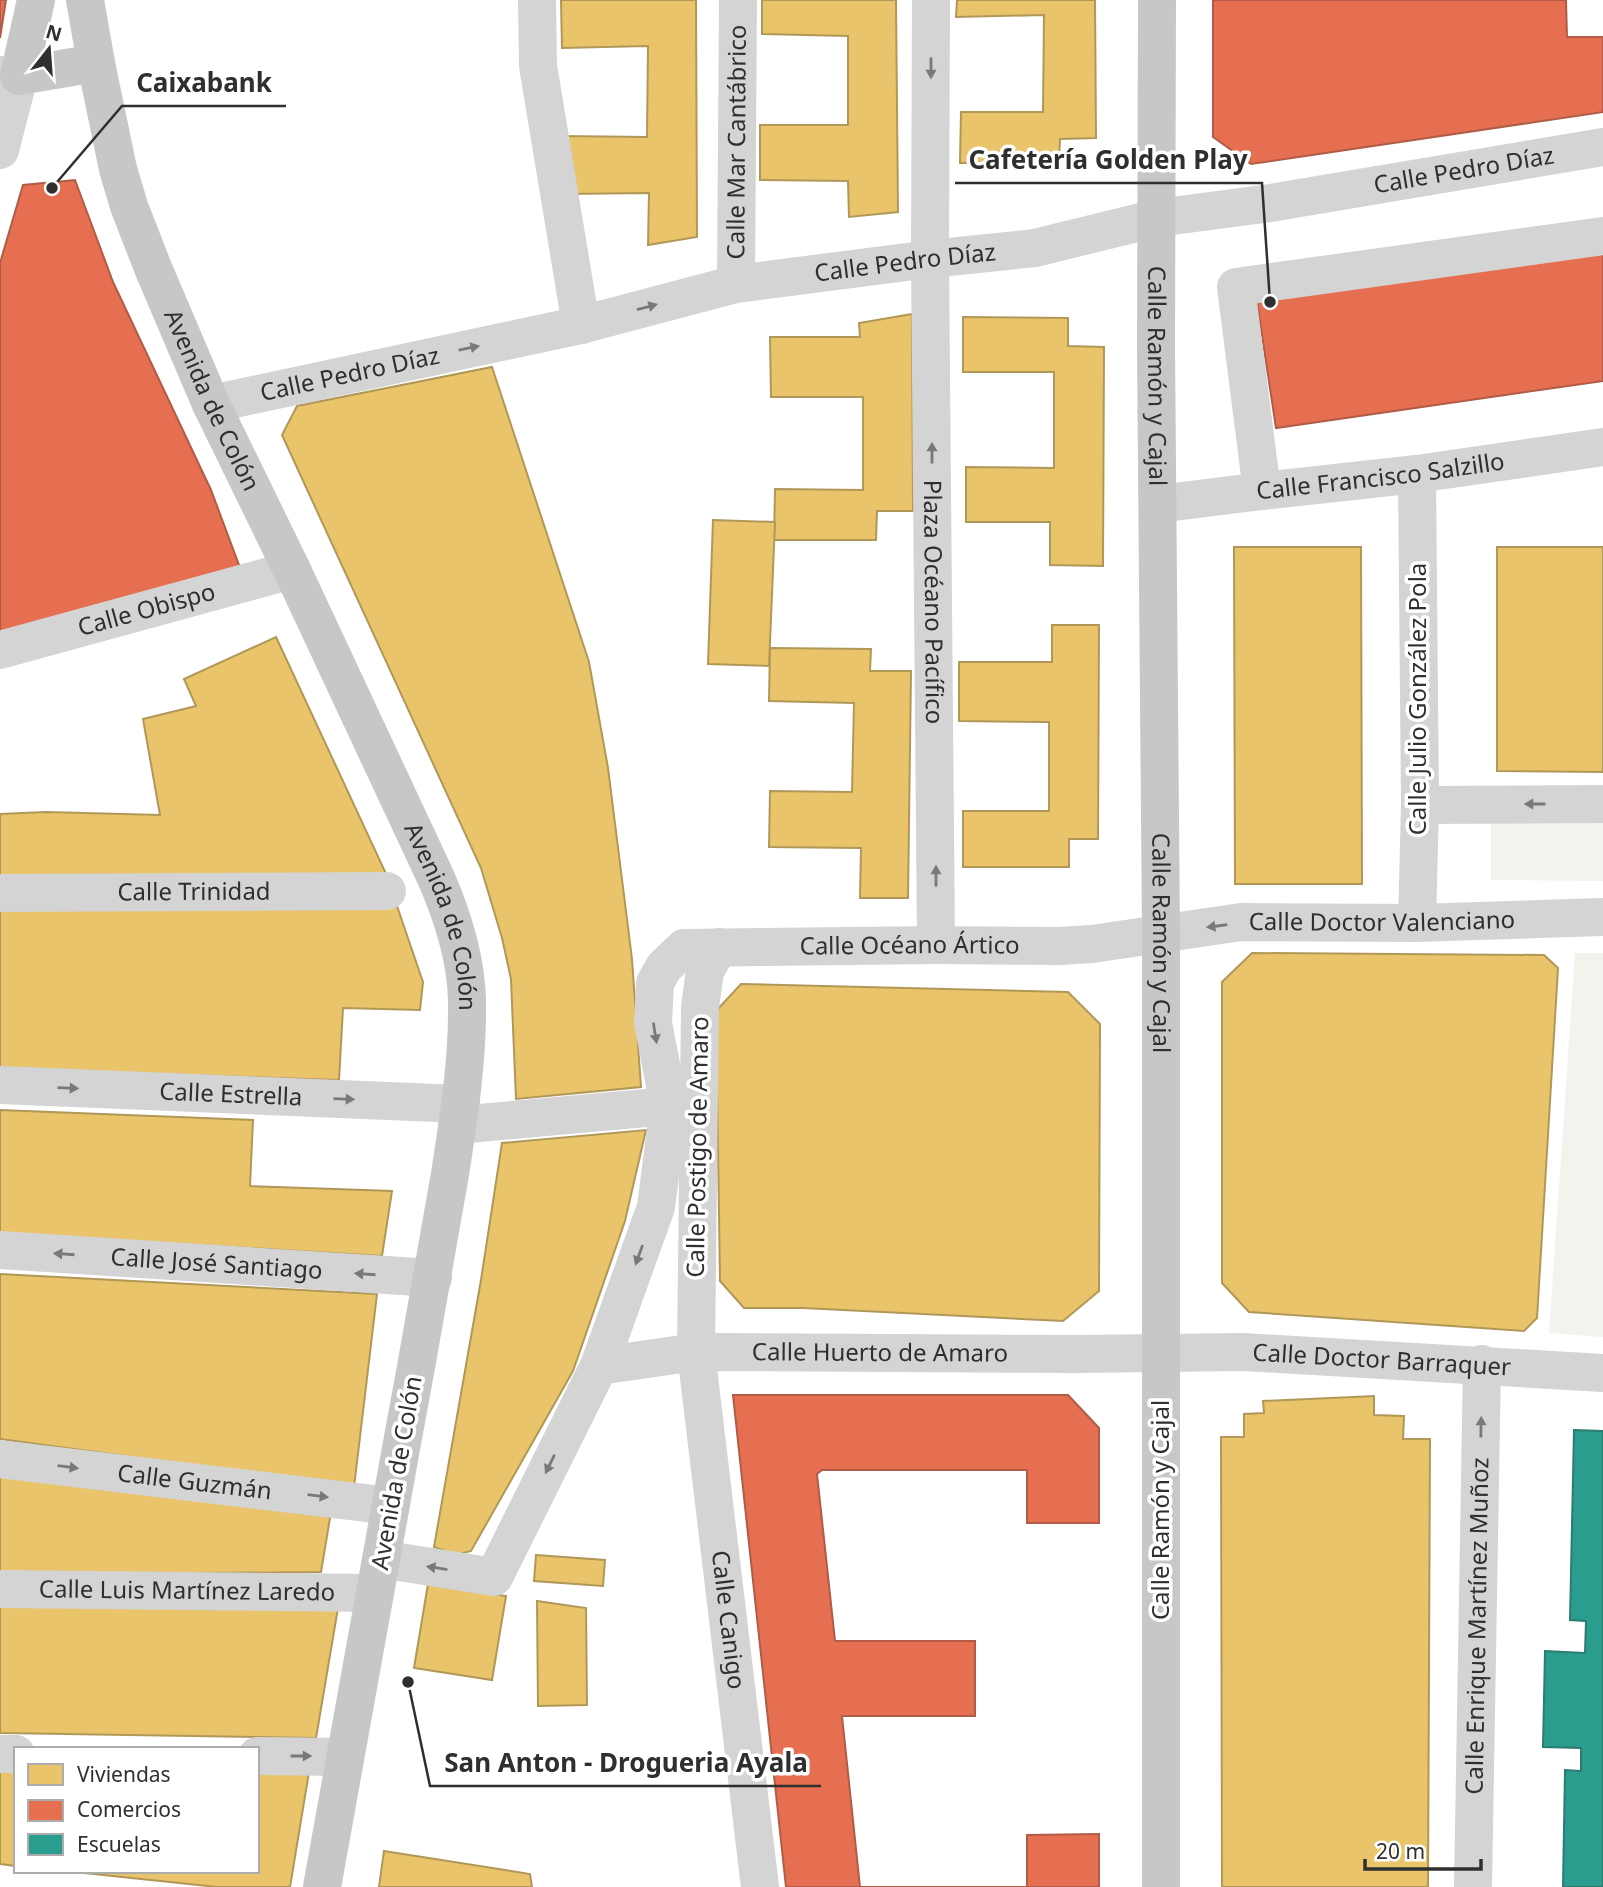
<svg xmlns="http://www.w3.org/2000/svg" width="1603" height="1887" font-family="'Noto Sans',sans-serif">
<rect width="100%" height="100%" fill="#fff"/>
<!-- green -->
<g fill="#f1f4ed">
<path d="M 1491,822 L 1603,822 L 1603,881 L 1491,880 Z"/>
<path d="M 1575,953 L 1603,953 L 1603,1337 L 1549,1333 Z"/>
</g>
<!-- homes -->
<g fill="#e9c46a" stroke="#b19758" stroke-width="2">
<path d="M 561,0 L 696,0 L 697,237 L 648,245 L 649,193 L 563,194 L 562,136 L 647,137 L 648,46 L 562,48 Z"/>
<path d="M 762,0 L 896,0 L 898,212 L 849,217 L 848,181 L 760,180 L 760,125 L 848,125 L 848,36 L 762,34 Z"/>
<path d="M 957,0 L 1095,0 L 1096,138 L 1060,139 L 1059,162 L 960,163 L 961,112 L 1043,112 L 1044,15 L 956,17 Z"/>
<path d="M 912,314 L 913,511 L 877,511 L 876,540 L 774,540 L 775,489 L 863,490 L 863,397 L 771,397 L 770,337 L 860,337 L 859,323 Z"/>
<path d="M 963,317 L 1068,318 L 1068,346 L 1104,347 L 1103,566 L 1050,565 L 1050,522 L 966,522 L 966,467 L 1054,468 L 1054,372 L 963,372 Z"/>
<path d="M 492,367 L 589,662 L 608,768 L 632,959 L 641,1087 L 516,1099 L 511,979 L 502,938 L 481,868 L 282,435 L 297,406 Z"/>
<path d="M 713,520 L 775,522 L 769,666 L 708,664 Z"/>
<path d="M 1234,547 L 1361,547 L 1362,884 L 1235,884 Z"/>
<path d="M 1497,547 L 1603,547 L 1603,772 L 1497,771 Z"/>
<path d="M 1052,625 L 1099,625 L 1098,839 L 1069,839 L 1069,867 L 963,867 L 963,811 L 1049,811 L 1049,722 L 959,721 L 959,662 L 1052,662 Z"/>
<path d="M 276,637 L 388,878 L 0,883 L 0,814 L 46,812 L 160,815 L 143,719 L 196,706 L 184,679 Z"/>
<path d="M 770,648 L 871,649 L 870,671 L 911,671 L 908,898 L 860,898 L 861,848 L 769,847 L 770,791 L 852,792 L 854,703 L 769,701 Z"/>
<path d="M 397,906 L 423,982 L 420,1010 L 343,1008 L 339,1080 L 0,1069 L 0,909 Z"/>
<path d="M 1252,953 L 1544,955 L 1558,968 L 1537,1318 L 1524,1331 L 1249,1312 L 1222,1283 L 1222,982 Z"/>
<path d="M 741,984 L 1068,992 L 1100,1024 L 1099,1291 L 1063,1321 L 803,1308 L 744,1308 L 720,1281 L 716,1011 Z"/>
<path d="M 0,1110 L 253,1120 L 250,1186 L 392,1191 L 382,1256 L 0,1233 Z"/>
<path d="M 646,1130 L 625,1221 L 573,1371 L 471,1551 L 456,1555 L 434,1547 L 481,1280 L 502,1143 Z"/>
<path d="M 0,1274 L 377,1294 L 354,1487 L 0,1439 Z"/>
<path d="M 1374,1396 L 1374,1415 L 1404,1416 L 1403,1439 L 1430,1439 L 1428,1887 L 1222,1887 L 1221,1437 L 1244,1437 L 1244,1414 L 1264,1413 L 1263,1401 Z"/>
<path d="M 0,1472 L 331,1512 L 321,1572 L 0,1575 Z"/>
<path d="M 536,1555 L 605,1560 L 603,1586 L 534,1581 Z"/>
<path d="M 428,1584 L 506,1596 L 492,1680 L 414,1668 Z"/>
<path d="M 537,1601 L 586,1608 L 587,1705 L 538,1706 Z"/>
<path d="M 0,1602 L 338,1608 L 316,1738 L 0,1733 Z"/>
<path d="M 0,1767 L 16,1767 L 16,1866 L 0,1864 Z"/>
<path d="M 257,1772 L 309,1772 L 290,1887 L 217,1887 L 65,1871 L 257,1871 Z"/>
<path d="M 384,1851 L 530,1874 L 532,1887 L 379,1887 Z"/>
</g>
<!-- shops -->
<g fill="#e76f51" stroke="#b05c47" stroke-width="2">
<path d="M 0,0 L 6,0 L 0,38 Z"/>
<path d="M 1213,0 L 1566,0 L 1567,37 L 1603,37 L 1603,112 L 1251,164 L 1213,137 Z"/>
<path d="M 75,180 L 113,282 L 211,490 L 242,573 L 0,641 L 0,263 L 23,185 Z"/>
<path d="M 1603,253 L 1603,381 L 1276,428 L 1257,302 Z"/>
<path d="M 733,1395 L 1068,1395 L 1099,1428 L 1099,1523 L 1027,1523 L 1027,1470 L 822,1470 L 817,1474 L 835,1641 L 975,1641 L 975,1716 L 842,1716 L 860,1887 L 1027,1887 L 1027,1835 L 1099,1834 L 1099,1887 L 786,1887 Z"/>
</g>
<!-- schools -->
<path fill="#2a9d8f" stroke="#2c7c72" stroke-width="2" d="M 1574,1430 L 1603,1431 L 1603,1887 L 1563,1887 L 1565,1770 L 1581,1771 L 1581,1748 L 1543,1747 L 1545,1651 L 1585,1653 L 1586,1621 L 1570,1620 Z"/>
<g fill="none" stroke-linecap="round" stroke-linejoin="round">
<!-- minor -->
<g stroke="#d4d4d4" stroke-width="38">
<path d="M 537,0 L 538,66 L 581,325"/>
<path id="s1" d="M 931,0 L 930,259 L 936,945"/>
<path d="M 0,75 L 19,76 L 0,150"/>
<path id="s2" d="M 736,284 L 738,0"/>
<path id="s3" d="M 211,404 L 581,325 L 736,284 L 930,259 L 1035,248 L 1157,218 L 1270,203 L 1603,147"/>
<path d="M 1262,491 L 1236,287 L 1603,236"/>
<path id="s4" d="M 1158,504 L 1262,491 L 1417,474 L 1603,447"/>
<path id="s5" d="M 0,650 L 292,570"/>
<path d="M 1420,805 L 1603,804"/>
<path id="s6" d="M 0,893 L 387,891"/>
<path d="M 1417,923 L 1420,805 L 1417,474"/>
<path id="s7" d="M 719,947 L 705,971 L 700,1007 L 696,1352 L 760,1887"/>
<path id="s8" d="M 0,1085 L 461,1104"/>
<path d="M 457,1125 L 669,1106"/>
<path id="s9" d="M 0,1250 L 433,1278"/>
<path id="s10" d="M 599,1366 L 696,1352 L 1078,1354 L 1243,1352 L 1603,1373"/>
<path id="s11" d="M 0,1459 L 391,1506"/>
<path id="s12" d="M 381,1559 L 494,1577 L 599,1366 L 656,1207 L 669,1106 L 653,1023 L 655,983 L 664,967 L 684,948 L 936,945 L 1059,946 L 1092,944 L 1241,922 L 1417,923 L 1603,917"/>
<path id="s13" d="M 0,1589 L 375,1593"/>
<path d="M 0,1754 L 16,1754"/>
<path d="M 257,1756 L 345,1757"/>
<path id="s14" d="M 1473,1887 L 1482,1364"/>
</g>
<!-- major -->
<g stroke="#c7c7c7" stroke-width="38">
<path d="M 36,0 L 19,76 L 96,63"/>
<path id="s15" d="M 85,0 L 96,63 L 118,169 L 129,206 L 153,268 L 211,404 L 292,570 L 436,878 C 453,917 466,957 467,1000 C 468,1059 459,1116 450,1174 C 439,1238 428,1302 416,1367 C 384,1540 353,1713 322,1887"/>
<path id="s16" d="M 1157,0 L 1156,348 L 1161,934 L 1161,1887"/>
</g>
</g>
<!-- one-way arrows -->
<defs><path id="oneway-solid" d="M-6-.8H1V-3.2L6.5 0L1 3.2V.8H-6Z" transform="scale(1.75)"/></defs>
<g fill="#797979">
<use href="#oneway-solid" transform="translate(931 68) rotate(90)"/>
<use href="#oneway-solid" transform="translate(647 307) rotate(-15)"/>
<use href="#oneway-solid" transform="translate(469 348) rotate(-12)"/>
<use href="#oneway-solid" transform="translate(932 453) rotate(-90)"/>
<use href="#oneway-solid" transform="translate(1535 804) rotate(180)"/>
<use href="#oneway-solid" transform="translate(936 876) rotate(-90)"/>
<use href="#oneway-solid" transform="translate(1217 926) rotate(172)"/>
<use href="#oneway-solid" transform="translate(655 1033) rotate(81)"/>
<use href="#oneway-solid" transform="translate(68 1088) rotate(2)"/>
<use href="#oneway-solid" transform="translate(344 1099) rotate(2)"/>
<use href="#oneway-solid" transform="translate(64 1254) rotate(-176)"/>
<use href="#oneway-solid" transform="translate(639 1255) rotate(110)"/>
<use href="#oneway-solid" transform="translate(365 1274) rotate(-176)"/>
<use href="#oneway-solid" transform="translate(1481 1427) rotate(-89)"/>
<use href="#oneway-solid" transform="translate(550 1464) rotate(116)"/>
<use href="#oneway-solid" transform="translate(68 1467) rotate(7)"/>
<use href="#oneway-solid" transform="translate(318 1496) rotate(7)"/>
<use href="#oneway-solid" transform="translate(437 1568) rotate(-171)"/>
<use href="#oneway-solid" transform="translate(301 1756)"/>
</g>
<g text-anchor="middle" stroke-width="7" stroke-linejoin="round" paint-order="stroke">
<!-- street labels -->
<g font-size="24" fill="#2f2f2f" stroke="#fff">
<text dy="8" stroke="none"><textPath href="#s2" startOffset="142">Calle Mar Cantábrico</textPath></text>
<text dy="8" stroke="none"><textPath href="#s3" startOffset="1276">Calle Pedro Díaz</textPath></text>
<text dy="8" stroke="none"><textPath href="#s3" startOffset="709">Calle Pedro Díaz</textPath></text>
<text dy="8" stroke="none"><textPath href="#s3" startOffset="142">Calle Pedro Díaz</textPath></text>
<text dy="8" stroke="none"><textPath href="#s16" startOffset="376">Calle Ramón y Cajal</textPath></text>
<text dy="8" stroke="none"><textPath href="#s15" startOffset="422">Avenida de Colón</textPath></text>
<text dy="8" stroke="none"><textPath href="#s4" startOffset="224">Calle Francisco Salzillo</textPath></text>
<text dy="8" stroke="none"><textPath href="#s1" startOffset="602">Plaza Océano Pacífico</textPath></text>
<text dy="8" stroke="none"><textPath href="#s5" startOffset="152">Calle Obispo</textPath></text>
<text transform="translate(1418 699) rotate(-90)" y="8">Calle Julio González Pola</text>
<text dy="8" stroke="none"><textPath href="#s6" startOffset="194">Calle Trinidad</textPath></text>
<text dy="8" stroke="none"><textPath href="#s15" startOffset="989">Avenida de Colón</textPath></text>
<text dy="8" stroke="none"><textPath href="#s12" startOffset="1491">Calle Doctor Valenciano</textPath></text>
<text dy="8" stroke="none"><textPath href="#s16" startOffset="943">Calle Ramón y Cajal</textPath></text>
<text dy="8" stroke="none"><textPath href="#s12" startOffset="1017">Calle Océano Ártico</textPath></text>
<text dy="8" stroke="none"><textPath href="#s8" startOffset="231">Calle Estrella</textPath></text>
<text transform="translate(698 1147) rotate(-89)" y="8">Calle Postigo de Amaro</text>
<text dy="8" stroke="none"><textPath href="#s9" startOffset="217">Calle José Santiago</textPath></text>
<text dy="8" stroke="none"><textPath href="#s10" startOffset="282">Calle Huerto de Amaro</textPath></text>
<text dy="8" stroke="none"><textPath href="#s10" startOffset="784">Calle Doctor Barraquer</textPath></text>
<text transform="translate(397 1473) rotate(-80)" y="8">Avenida de Colón</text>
<text dy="8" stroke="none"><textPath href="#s11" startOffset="196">Calle Guzmán</textPath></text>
<text transform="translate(1161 1510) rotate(-90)" y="8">Calle Ramón y Cajal</text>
<text dy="8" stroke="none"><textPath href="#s13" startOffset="187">Calle Luis Martínez Laredo</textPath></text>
<text dy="8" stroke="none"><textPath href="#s7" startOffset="679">Calle Canigo</textPath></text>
<text dy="8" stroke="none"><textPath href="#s14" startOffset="261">Calle Enrique Martínez Muñoz</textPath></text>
</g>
</g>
<!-- callouts -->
<path fill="none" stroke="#2f2f2f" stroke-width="2.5" d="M52 188L122 106H286M1270 302L1262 183H955M408 1682L430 1786H821"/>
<g fill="#2f2f2f" stroke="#fff" stroke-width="2.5">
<circle cx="52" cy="188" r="7"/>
<circle cx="1270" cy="302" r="7"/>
<circle cx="408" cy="1682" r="7"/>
</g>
<g font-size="26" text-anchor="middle" font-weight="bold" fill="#2f2f2f" stroke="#fff" stroke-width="7" stroke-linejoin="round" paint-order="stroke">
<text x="204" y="92">Caixabank</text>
<text x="1108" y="169">Cafetería Golden Play</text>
<text x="626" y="1772">San Anton - Drogueria Ayala</text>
</g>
<!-- legend -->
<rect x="14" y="1747" width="245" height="126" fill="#ffffff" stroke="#acacac" stroke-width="2"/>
<rect x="28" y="1764" width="35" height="21" fill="#e9c46a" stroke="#acacac" stroke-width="2"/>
<text x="77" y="1782" font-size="21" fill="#2f2f2f">Viviendas</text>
<rect x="28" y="1800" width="35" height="21" fill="#e76f51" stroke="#acacac" stroke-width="2"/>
<text x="77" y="1817" font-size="21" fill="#2f2f2f">Comercios</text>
<rect x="28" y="1834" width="35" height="21" fill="#2a9d8f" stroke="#acacac" stroke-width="2"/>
<text x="77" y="1852" font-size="21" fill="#2f2f2f">Escuelas</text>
<!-- north arrow -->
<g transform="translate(49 49) rotate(17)" stroke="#ffffff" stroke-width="5" paint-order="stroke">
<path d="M0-5L12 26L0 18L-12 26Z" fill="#2f2f2f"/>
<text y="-10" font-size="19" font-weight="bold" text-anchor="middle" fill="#2f2f2f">N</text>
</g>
<!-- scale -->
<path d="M1365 1859v10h116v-10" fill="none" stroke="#2f2f2f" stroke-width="3.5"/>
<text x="1376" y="1859" font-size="21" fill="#2f2f2f" stroke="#ffffff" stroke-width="5" paint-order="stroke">20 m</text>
</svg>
